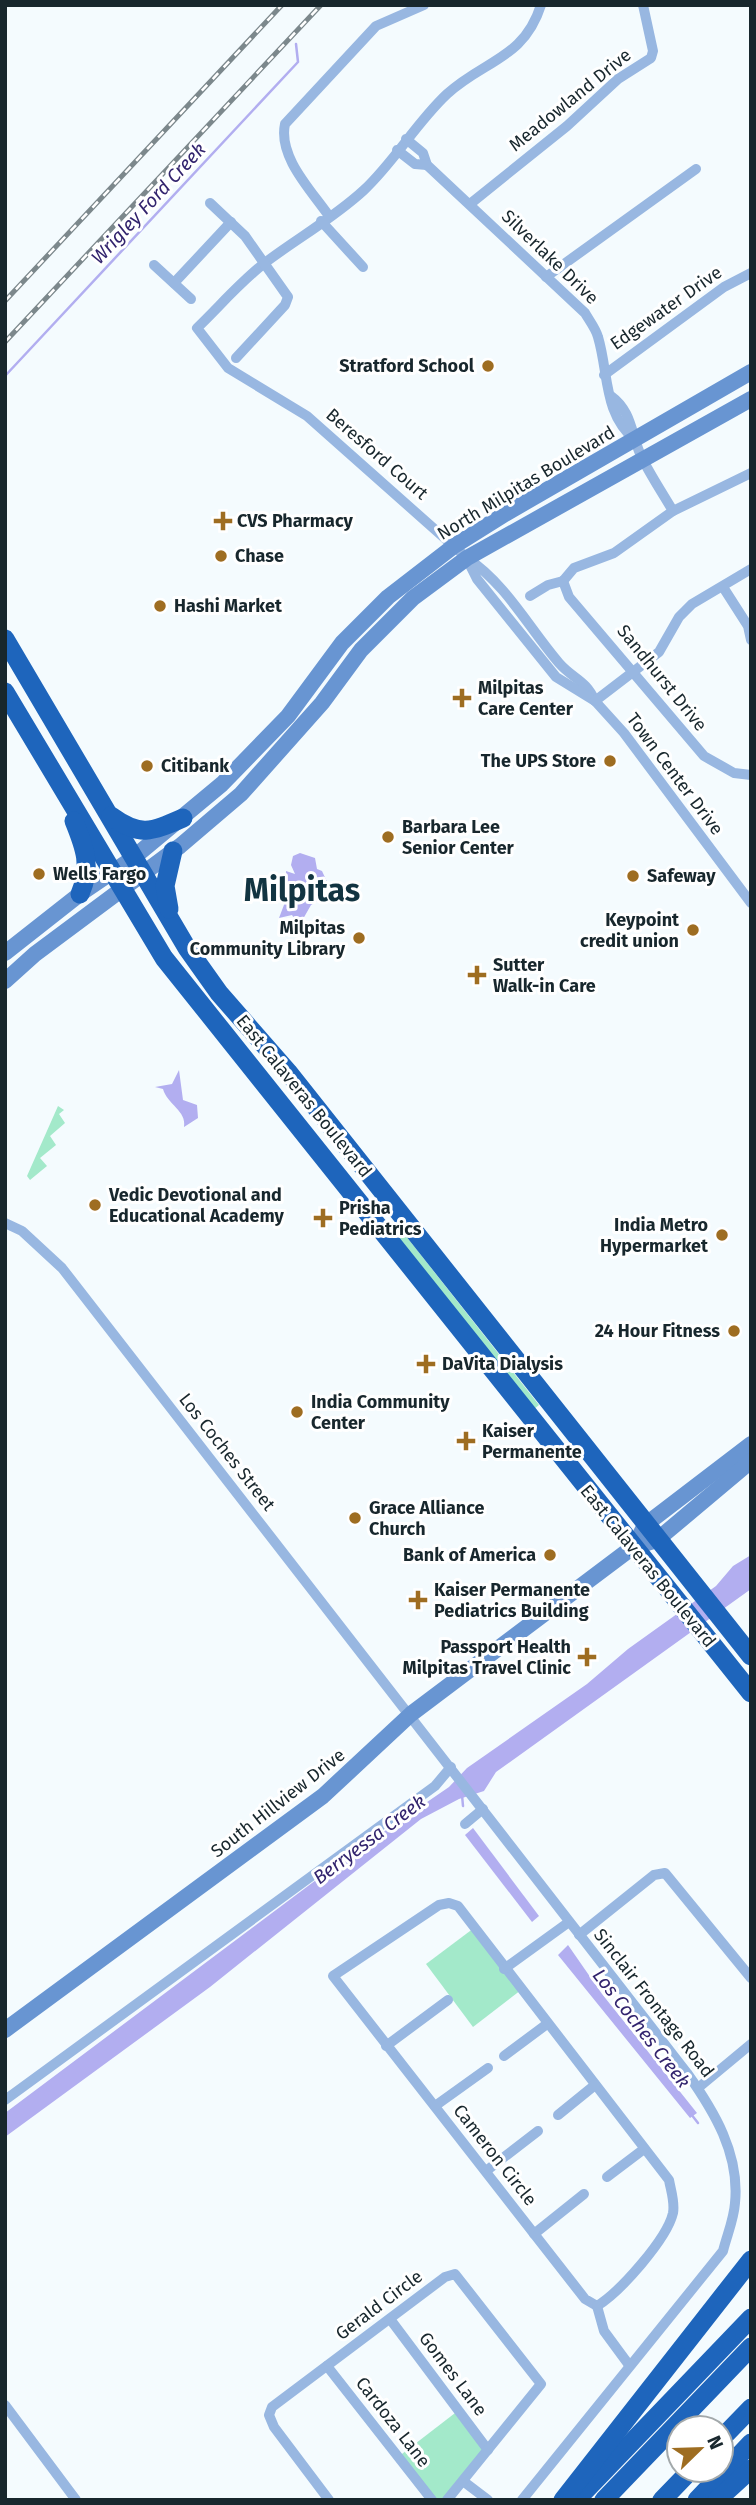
<svg xmlns="http://www.w3.org/2000/svg" width="756" height="2505" font-family="'Fira Sans',sans-serif">
<rect width="100%" height="100%" fill="#f4fbfe"/>
<!-- green -->
<g fill="#a3e9ca">
<path d="M 58,1106 L 64,1110 L 59,1114 L 65,1123 L 50,1136 L 56,1145 L 40,1158 L 47,1166 L 30,1180 L 27,1176 Z"/>
<path d="M 402,1231 L 539,1405 L 533,1410 L 395,1235 Z"/>
<path d="M 474,1928 L 521,1990 L 473,2027 L 426,1964 Z"/>
<path d="M 459,2410 L 488,2450 L 447,2500 L 432,2500 L 398,2457 Z"/>
</g>
<!-- water -->
<g fill="#b2aef0">
<path d="M 300,853 L 315,858 L 317,869 L 322,871 L 328,884 L 323,897 L 311,905 L 299,926 L 292,915 L 279,918 L 287,897 L 286,871 L 295,874 L 291,865 L 293,856 Z"/>
<path d="M 179,1070 L 183,1100 L 197,1105 L 198,1118 L 184,1127 C 187,1111 167,1104 163,1089 L 155,1087 L 172,1084 Z"/>
<path d="M 751,1555 L 751,1589 L 496,1772 L 484,1791 L 459,1799 L 421,1819 L 210,1987 L 5,2137 L 5,2113 L 344,1859 L 449,1787 L 467,1768 L 587,1684 L 628,1649 L 716,1586 L 733,1566 Z"/>
<path d="M 473,1828 L 539,1916 L 532,1922 L 465,1835 Z"/>
<path d="M 568,1945 L 602,1994 L 697,2113 L 690,2118 L 558,1955 Z"/>
</g>
<g fill="none" stroke-linecap="round" stroke-linejoin="round">
<!-- stream -->
<g stroke="#b2aef0" stroke-width="2.5">
<path d="M 5,376 L 298,62 L 296,44"/>
<path d="M 462,1795 L 463,1806"/>
<path d="M 691,2114 L 698,2123"/>
</g>
<!-- street -->
<g stroke="#98b7e1" stroke-width="10">
<path d="M 541,5 C 524,59 484,60 447,94 C 416,123 395,161 364,190 C 335,217 298,238 266,262 C 241,281 219,307 197,328 L 228,368 L 307,416 L 467,558 C 506,584 529,628 559,663 C 573,679 586,680 595,701"/>
<path d="M 406,139 L 423,153 L 427,165 L 585,313 C 589,320 596,329 598,337 C 609,374 603,413 635,440"/>
<path d="M 397,150 L 415,164 L 427,165"/>
<path d="M 210,203 L 245,236 L 288,297 L 285,305 L 236,358"/>
<path d="M 470,204 L 567,126 L 618,79 L 651,58 L 653,51 L 643,5"/>
<path d="M 329,216 C 311,190 278,157 285,124 L 376,26 L 424,5"/>
<path d="M 321,221 L 363,267"/>
<path d="M 154,265 L 191,299"/>
<path d="M 546,277 L 696,169"/>
<path d="M 174,283 L 231,222"/>
<path d="M 604,375 L 724,287 L 751,273"/>
<path d="M 611,396 C 633,412 631,436 642,458 C 651,476 663,494 673,511"/>
<path d="M 468,561 L 477,579 L 556,677 L 595,701 L 624,733 L 751,903"/>
<path d="M 563,581 L 569,597 L 704,756 L 734,773 L 751,775"/>
<path d="M 563,581 L 574,568 L 614,553 L 673,511 L 751,473"/>
<path d="M 723,587 L 748,626 L 751,640"/>
<path d="M 530,596 L 548,585 L 563,581"/>
<path d="M 595,701 L 659,652 L 679,617 L 692,604 L 751,569"/>
<path d="M 5,1223 L 22,1231 L 62,1268 L 687,2073 C 714,2111 740,2154 735,2203 C 734,2219 727,2235 723,2251 L 522,2500"/>
<path d="M 465,1824 L 483,1809"/>
<path d="M 449,1903 L 458,1906 L 669,2180 C 671,2191 675,2202 673,2213 C 667,2239 620,2292 597,2306 L 585,2299 L 333,1976 L 439,1905 Z"/>
<path d="M 579,1935 L 654,1875 L 665,1873 L 751,1978"/>
<path d="M 504,1969 L 569,1922"/>
<path d="M 386,2046 L 448,2000"/>
<path d="M 504,2056 L 547,2024"/>
<path d="M 698,2088 L 751,2044"/>
<path d="M 5,2100 L 435,1786 L 451,1767"/>
<path d="M 435,2106 L 488,2068"/>
<path d="M 558,2115 L 595,2085"/>
<path d="M 486,2171 L 538,2131"/>
<path d="M 607,2177 L 644,2149"/>
<path d="M 534,2234 L 584,2194"/>
<path d="M 597,2306 L 604,2331 L 629,2365"/>
<path d="M 390,2319 L 488,2450"/>
<path d="M 327,2366 L 432,2500"/>
<path d="M 5,2405 L 76,2500"/>
<path d="M 463,2481 L 488,2500"/>
<path d="M 329,2500 L 274,2427 L 269,2415 L 272,2407 L 445,2277 L 455,2274 L 541,2384 L 447,2500"/>
</g>
<!-- secondary -->
<g stroke="#6895d2" stroke-width="16">
<path d="M 5,953 L 80,894 L 133,858 L 222,784 L 288,716 L 342,643 L 388,597 L 454,546 L 505,514 L 751,372"/>
<path d="M 5,981 L 35,954 L 180,846 L 241,794 L 322,703 L 361,650 L 413,598 L 467,558 L 751,399"/>
<path d="M 641,1533 L 645,1525 L 751,1444"/>
<path d="M 5,2030 L 323,1796 L 411,1714 L 633,1547 L 657,1540 L 751,1461"/>
</g>
<!-- highway -->
<g stroke="#1e65bc" stroke-width="19">
<path d="M 5,639 L 187,948 L 219,993 L 288,1072 L 751,1656"/>
<path d="M 5,692 L 164,958 L 751,1693"/>
<path d="M 111,816 C 140,837 151,832 183,818"/>
<path d="M 74,821 C 85,848 92,867 80,894"/>
<path d="M 169,909 L 165,886 L 173,851"/>
<path d="M 721,2439 L 751,2408"/>
<path d="M 582,2494 L 751,2318"/>
<path d="M 563,2500 L 751,2260"/>
<path d="M 604,2500 L 751,2347"/>
<path d="M 662,2500 L 691,2470"/>
<path d="M 697,2500 L 751,2443"/>
<path d="M 717,2500 L 751,2469"/>
</g>
<!-- rail casing -->
<g stroke="#7c888c" stroke-width="5">
<g id="rail">
<path d="M 5,301 L 282,5"/>
<path d="M 5,342 L 321,5"/>
</g>
</g>
<!-- rail -->
<use href="#rail" stroke="#fff" stroke-width="2.5" stroke-dasharray="8" stroke-linecap="butt"/>
</g>
<!-- markers -->
<g fill="#9e6d21" stroke="#fff" stroke-width="2.5">
<circle cx="488" cy="366" r="7"/>
<path d="M219.5 510.5h7v7h7v7h-7v7h-7v-7h-7v-7h7z"/>
<circle cx="221" cy="556" r="7"/>
<circle cx="160" cy="606" r="7"/>
<path d="M458.5 687.5h7v7h7v7h-7v7h-7v-7h-7v-7h7z"/>
<circle cx="610" cy="761" r="7"/>
<circle cx="147" cy="766" r="7"/>
<circle cx="388" cy="837" r="7"/>
<circle cx="39" cy="874" r="7"/>
<circle cx="633" cy="876" r="7"/>
<circle cx="693" cy="930" r="7"/>
<circle cx="359" cy="938" r="7"/>
<path d="M473.5 964.5h7v7h7v7h-7v7h-7v-7h-7v-7h7z"/>
<circle cx="95" cy="1205" r="7"/>
<path d="M319.5 1207.5h7v7h7v7h-7v7h-7v-7h-7v-7h7z"/>
<circle cx="722" cy="1235" r="7"/>
<circle cx="734" cy="1331" r="7"/>
<path d="M422.5 1353.5h7v7h7v7h-7v7h-7v-7h-7v-7h7z"/>
<circle cx="297" cy="1412" r="7"/>
<path d="M462.5 1430.5h7v7h7v7h-7v7h-7v-7h-7v-7h7z"/>
<circle cx="355" cy="1518" r="7"/>
<circle cx="550" cy="1555" r="7"/>
<path d="M414.5 1589.5h7v7h7v7h-7v7h-7v-7h-7v-7h7z"/>
<path d="M583.5 1646.5h7v7h7v7h-7v7h-7v-7h-7v-7h7z"/>
</g>
<g text-anchor="middle" stroke-width="6" stroke-linejoin="round" paint-order="stroke">
<!-- street labels -->
<g font-size="18" fill="#18272d" stroke="#fff">
<text transform="translate(570 100) rotate(-39)" y="6">Meadowland Drive</text>
<text transform="translate(550 257) rotate(44)" y="6">Silverlake Drive</text>
<text transform="translate(666 308) rotate(-35)" y="6">Edgewater Drive</text>
<text transform="translate(377 454) rotate(41)" y="6">Beresford Court</text>
<text transform="translate(526 483) rotate(-31)" y="6">North Milpitas Boulevard</text>
<text transform="translate(662 678) rotate(51)" y="6">Sandhurst Drive</text>
<text transform="translate(675 774) rotate(53)" y="6">Town Center Drive</text>
<text transform="translate(304 1096) rotate(51)" y="6">East Calaveras Boulevard</text>
<text transform="translate(227 1452) rotate(52)" y="6">Los Coches Street</text>
<text transform="translate(648 1566) rotate(51)" y="6">East Calaveras Boulevard</text>
<text transform="translate(278 1803) rotate(-38)" y="6">South Hillview Drive</text>
<text transform="translate(654 2003) rotate(52)" y="6">Sinclair Frontage Road</text>
<text transform="translate(495 2155) rotate(52)" y="6">Cameron Circle</text>
<text transform="translate(379 2305) rotate(-37)" y="6">Gerald Circle</text>
<text transform="translate(453 2374) rotate(53)" y="6">Gomes Lane</text>
<text transform="translate(393 2422) rotate(52)" y="6">Cardoza Lane</text>
</g>
<!-- poi labels -->
<g font-size="18" font-weight="bold" fill="#18272d" stroke="#fff" text-anchor="start">
<text x="474" y="372" text-anchor="end">Stratford School</text>
<text x="237" y="527">CVS Pharmacy</text>
<text x="235" y="562">Chase</text>
<text x="174" y="612">Hashi Market</text>
<text x="478" y="694">Milpitas<tspan x="478" dy="21">Care Center</tspan></text>
<text x="596" y="767" text-anchor="end">The UPS Store</text>
<text x="161" y="772">Citibank</text>
<text x="402" y="833">Barbara Lee<tspan x="402" dy="21">Senior Center</tspan></text>
<text x="53" y="880">Wells Fargo</text>
<text x="647" y="882">Safeway</text>
<text x="679" y="926" text-anchor="end">Keypoint<tspan x="679" dy="21">credit union</tspan></text>
<text x="345" y="934" text-anchor="end">Milpitas<tspan x="345" dy="21">Community Library</tspan></text>
<text x="493" y="971">Sutter<tspan x="493" dy="21">Walk-in Care</tspan></text>
<text x="109" y="1201">Vedic Devotional and<tspan x="109" dy="21">Educational Academy</tspan></text>
<text x="339" y="1214">Prisha<tspan x="339" dy="21">Pediatrics</tspan></text>
<text x="708" y="1231" text-anchor="end">India Metro<tspan x="708" dy="21">Hypermarket</tspan></text>
<text x="720" y="1337" text-anchor="end">24 Hour Fitness</text>
<text x="442" y="1370">DaVita Dialysis</text>
<text x="311" y="1408">India Community<tspan x="311" dy="21">Center</tspan></text>
<text x="482" y="1437">Kaiser<tspan x="482" dy="21">Permanente</tspan></text>
<text x="369" y="1514">Grace Alliance<tspan x="369" dy="21">Church</tspan></text>
<text x="536" y="1561" text-anchor="end">Bank of America</text>
<text x="434" y="1596">Kaiser Permanente<tspan x="434" dy="21">Pediatrics Building</tspan></text>
<text x="571" y="1653" text-anchor="end">Passport Health<tspan x="571" dy="21">Milpitas Travel Clinic</tspan></text>
</g>
<!-- water labels -->
<g font-size="19" font-style="italic" fill="#32246e" stroke="#fff">
<text transform="translate(148 203) rotate(-47)" y="7">Wrigley Ford Creek</text>
<text transform="translate(369 1839) rotate(-37)" y="7">Berryessa Creek</text>
<text transform="translate(642 2028) rotate(52)" y="7">Los Coches Creek</text>
</g>
<!-- town labels -->
<g font-size="32" font-weight="bold" fill="#123441" stroke="#fff">
<text x="302" y="901">Milpitas</text>
</g>
</g>
<!-- border -->
<rect width="756" height="2505" fill="none" stroke="#18272d" stroke-width="14"/>
<!-- north arrow -->
<g transform="translate(700 2449) rotate(67)"><circle r="33" fill="#ffffff" stroke="#a3a9ab" stroke-width="2"/>
<path d="M0-5L12 26L0 18L-12 26Z" fill="#9e6d21"/>
<text y="-10" font-size="19" font-weight="bold" text-anchor="middle" fill="#18272d">N</text>
</g>
</svg>
